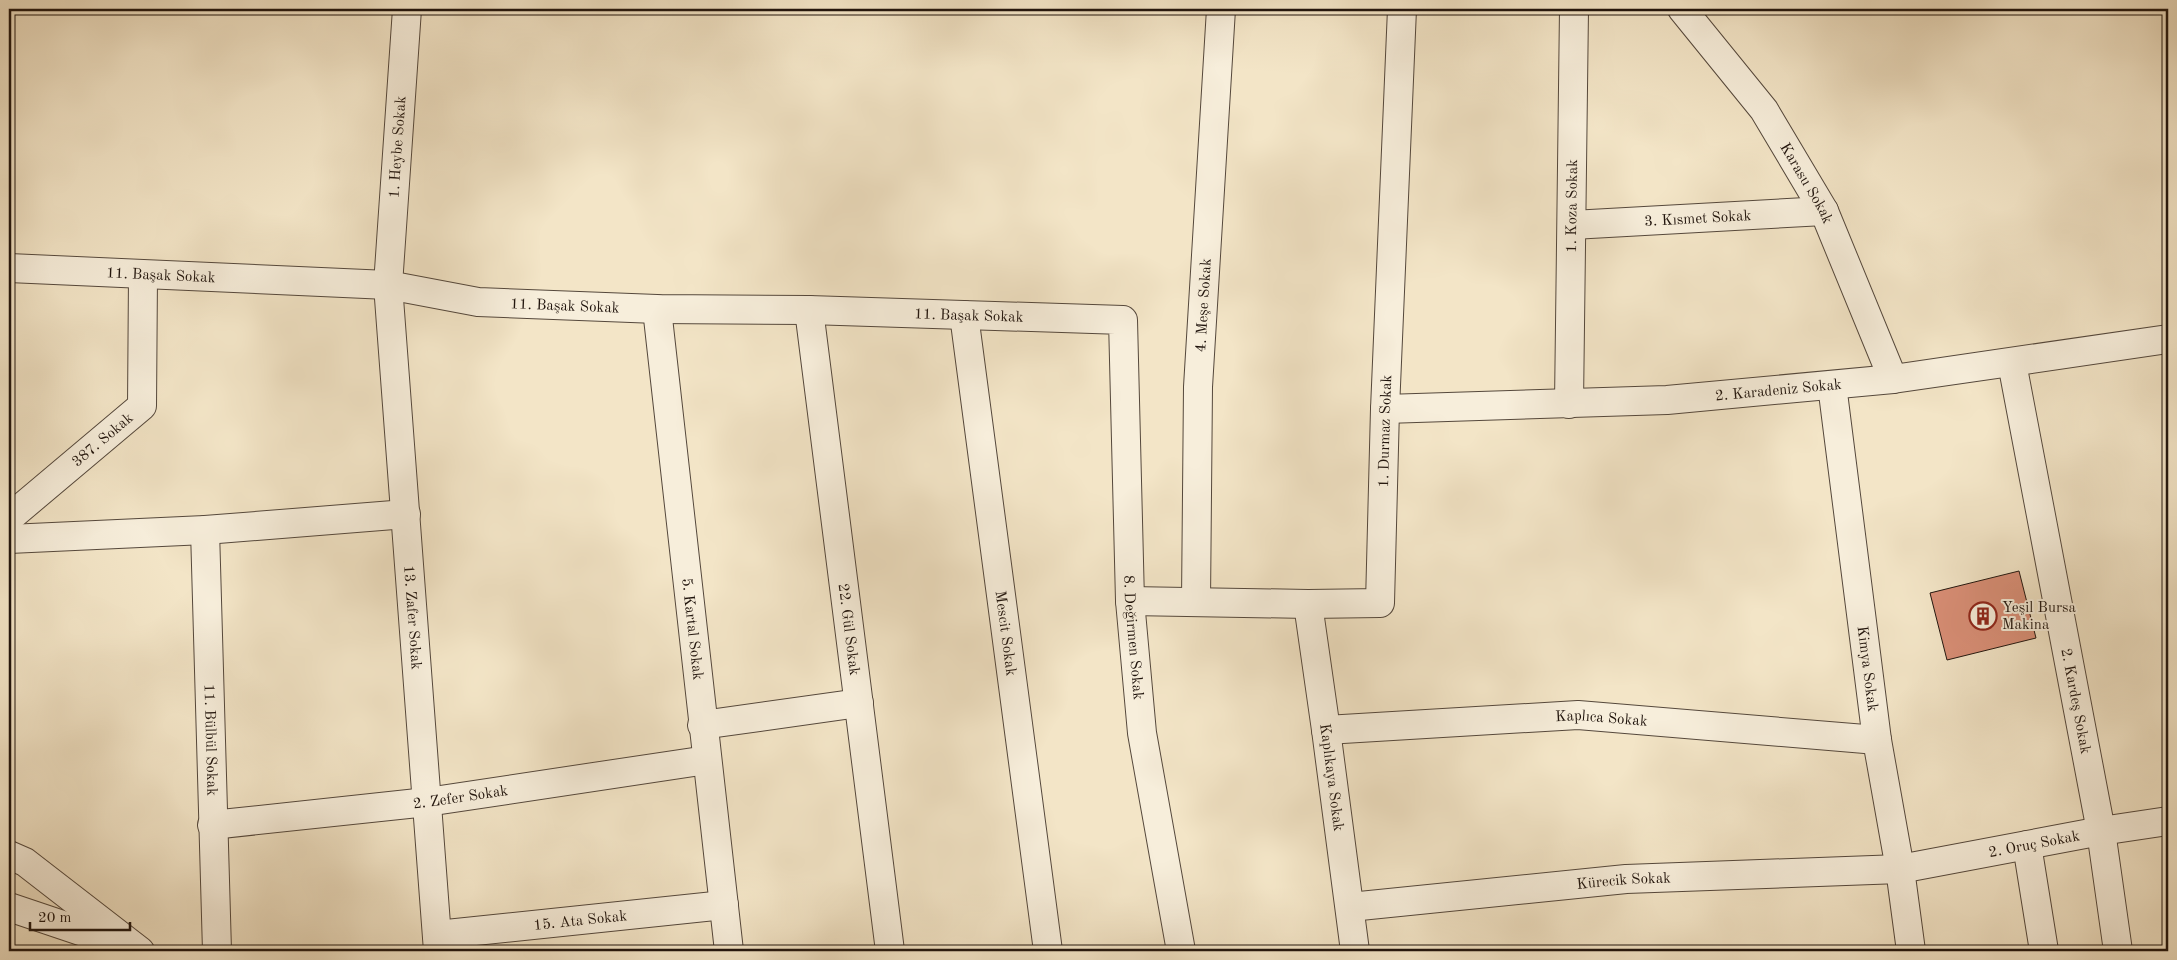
<svg xmlns="http://www.w3.org/2000/svg" width="2177" height="960" font-family="'Old Standard TT',serif">
<rect width="100%" height="100%" fill="#f3e5c7"/>
<filter id="stains"><feTurbulence type="fractalNoise" baseFrequency=".004" numOctaves="4"/><feColorMatrix values="0 0 0 0 .2 0 0 0 0 .09 0 0 0 0 .02 0 0 0 .5 -.17"/></filter>
<radialGradient id="worn" r=".72"><stop offset=".6" stop-color="#630" stop-opacity="0"/><stop offset="1" stop-color="#630" stop-opacity=".3"/></radialGradient>
<!-- building -->
<path fill="#d98e76" stroke="#20140d" d="M 2019,571 L 2036,638 L 1947,660 L 1930,593 Z"/>
<g fill="none" stroke-linecap="round" stroke-linejoin="round">
<!-- minor casing -->
<g stroke="#55483c" stroke-width="30">
<g id="minor">
<path id="s1" d="M 407,9 L 388,285 L 438,951"/>
<path id="s2" d="M 1682,9 L 1764,110 L 1824,211 L 1893,379"/>
<path id="s3" d="M 1572,225 L 1824,211"/>
<path id="s4" d="M 9,268 L 388,285 L 478,302 L 657,309 L 809,310 L 1123,320 L 1130,601 L 1142,733 L 1181,951"/>
<path id="s5" d="M 657,309 L 729,951"/>
<path id="s6" d="M 809,310 L 890,951"/>
<path id="s7" d="M 964,315 L 1048,951"/>
<path id="s8" d="M 2012,363 L 2101,831 L 2118,951"/>
<path id="s9" d="M 1832,385 L 1877,740 L 1900,869 L 1911,951"/>
<path id="s10" d="M 1569,404 L 1574,9"/>
<path id="s11" d="M 1385,409 L 1667,400 L 1893,379 L 2168,339"/>
<path id="s12" d="M 9,518 L 142,406 L 143,276"/>
<path id="s13" d="M 205,530 L 217,951"/>
<path d="M 9,539 L 205,530 L 406,514"/>
<path id="s14" d="M 1130,601 L 1308,604 L 1380,603 L 1385,409 L 1402,9"/>
<path id="s15" d="M 1196,601 L 1198,387 L 1221,9"/>
<path id="s16" d="M 1308,604 L 1326,730 L 1355,951"/>
<path d="M 702,725 L 859,703"/>
<path id="s17" d="M 1326,730 L 1578,715 L 1877,740"/>
<path id="s18" d="M 212,825 L 427,802 L 707,760"/>
<path d="M 2027,845 L 2044,951"/>
<path d="M 9,855 L 25,862 L 140,951"/>
<path d="M 9,907 L 119,944"/>
<path id="s19" d="M 1350,907 L 1626,879 L 1900,869 L 2101,831 L 2168,821"/>
<path id="s20" d="M 437,935 L 724,905"/>
</g>
</g>
<!-- minor -->
<use href="#minor" stroke="#f7eedb" stroke-width="28"/>
</g>
<!-- icons -->
<defs>
<g id="building-ring" transform="scale(1.4375)"><circle r="9.5" fill="#f7eedb" stroke="#8f2418" stroke-width="1.5"/><path d="M-4-6H4V6H1V3H-1V6H-4ZM-2.5-4.3h1.7v1.8h-1.7ZM.8-4.3h1.7v1.8H.8ZM-2.5-1h1.7V.8h-1.7ZM.8-1h1.7V.8H.8Z" fill="#8f2418"/></g>
</defs>
<g fill-rule="evenodd">
<use href="#building-ring" x="1983" y="616"/>
</g>
<g text-anchor="middle" stroke-width="4" stroke-linejoin="round" paint-order="stroke">
<!-- street labels -->
<g font-size="15" fill="#20140d" stroke="#f7eedb">
<text transform="translate(397 147) rotate(-86)" y="5">1. Heybe Sokak</text>
<text dy="5" stroke="none"><textPath href="#s2" startOffset="215">Karasu Sokak</textPath></text>
<text dy="5" stroke="none"><textPath href="#s10" startOffset="198">1. Koza Sokak</textPath></text>
<text dy="5" stroke="none"><textPath href="#s3" startOffset="126">3. Kısmet Sokak</textPath></text>
<text dy="5" stroke="none"><textPath href="#s4" startOffset="152">11. Başak Sokak</textPath></text>
<text dy="5" stroke="none"><textPath href="#s4" startOffset="558">11. Başak Sokak</textPath></text>
<text dy="5" stroke="none"><textPath href="#s15" startOffset="296">4. Meşe Sokak</textPath></text>
<text dy="5" stroke="none"><textPath href="#s4" startOffset="962">11. Başak Sokak</textPath></text>
<text dy="5" stroke="none"><textPath href="#s11" startOffset="394">2. Karadeniz Sokak</textPath></text>
<text dy="5" stroke="none"><textPath href="#s14" startOffset="422">1. Durmaz Sokak</textPath></text>
<text dy="5" stroke="none"><textPath href="#s12" startOffset="122">387. Sokak</textPath></text>
<text dy="5" stroke="none"><textPath href="#s1" startOffset="610">13. Zafer Sokak</textPath></text>
<text dy="5" stroke="none"><textPath href="#s5" startOffset="322">5. Kartal Sokak</textPath></text>
<text dy="5" stroke="none"><textPath href="#s6" startOffset="322">22. Gül Sokak</textPath></text>
<text dy="5" stroke="none"><textPath href="#s7" startOffset="321">Mescit Sokak</textPath></text>
<text dy="5" stroke="none"><textPath href="#s4" startOffset="1434">8. Değirmen Sokak</textPath></text>
<text dy="5" stroke="none"><textPath href="#s9" startOffset="286">Kimya Sokak</textPath></text>
<text dy="5" stroke="none"><textPath href="#s8" startOffset="344">2. Kardeş Sokak</textPath></text>
<text dy="5" stroke="none"><textPath href="#s17" startOffset="276">Kaplıca Sokak</textPath></text>
<text dy="5" stroke="none"><textPath href="#s13" startOffset="210">11. Bülbül Sokak</textPath></text>
<text dy="5" stroke="none"><textPath href="#s16" startOffset="175">Kaplıkaya Sokak</textPath></text>
<text dy="5" stroke="none"><textPath href="#s18" startOffset="250">2. Zefer Sokak</textPath></text>
<text dy="5" stroke="none"><textPath href="#s19" startOffset="688">2. Oruç Sokak</textPath></text>
<text dy="5" stroke="none"><textPath href="#s19" startOffset="275">Kürecik Sokak</textPath></text>
<text dy="5" stroke="none"><textPath href="#s20" startOffset="144">15. Ata Sokak</textPath></text>
</g>
<!-- poi labels -->
<g font-size="15" fill="#20140d" stroke="#f7eedb" text-anchor="start">
<text x="2002" y="612">Yeşil Bursa<tspan x="2002" dy="17">Makina</tspan></text>
</g>
</g>
<!-- margin -->
<rect width="2177" height="960" fill="none" stroke="#f3e5c7" stroke-width="30"/>
<rect x="10" y="10" width="2157" height="940" fill="none" stroke="#20140d" stroke-width="2.5"/>
<rect x="15" y="15" width="2147" height="930" fill="none" stroke="#20140d"/>
<!-- scale -->
<path d="M30 922v8h100v-8" fill="none" stroke="#20140d" stroke-width="2.5"/>
<text x="38" y="922" font-size="15" fill="#20140d" stroke="#f7eedb" stroke-width="4" paint-order="stroke">20 m</text>
<rect width="100%" height="100%" filter="url(#stains)"/>
<rect width="100%" height="100%" fill="url(#worn)"/>
</svg>
